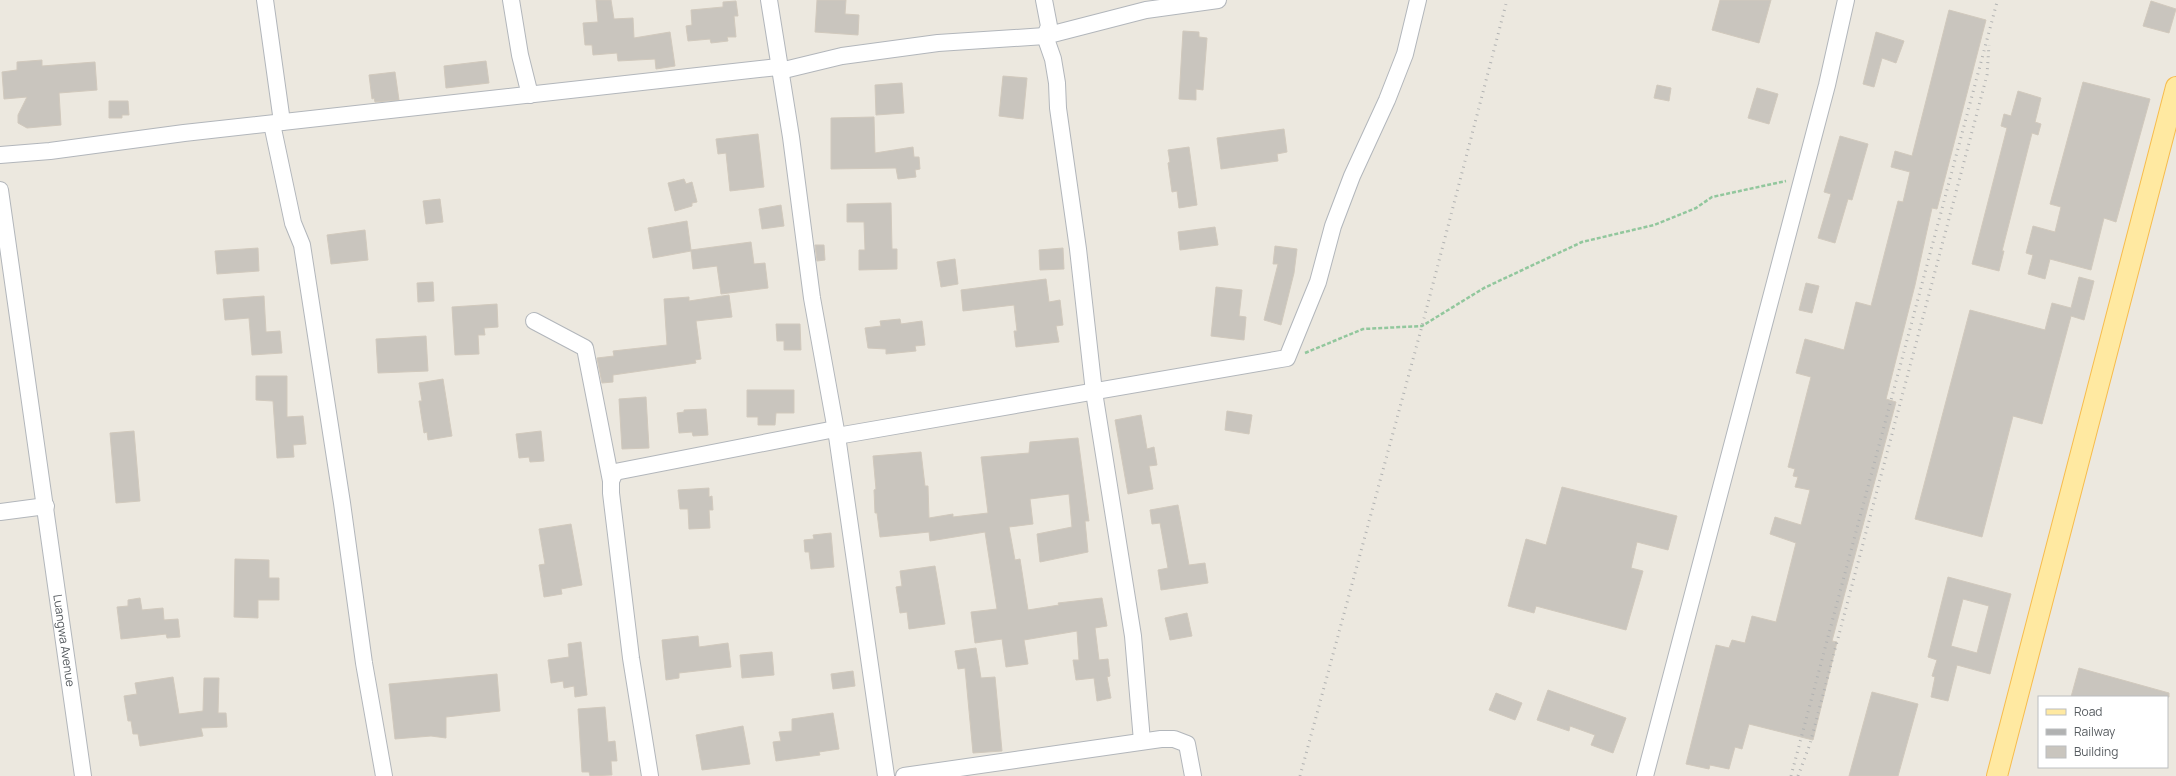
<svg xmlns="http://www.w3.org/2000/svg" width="2176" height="776" font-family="Manrope,sans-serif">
<rect width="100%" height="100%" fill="#ece8df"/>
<!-- building -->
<g fill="#c9c5be" stroke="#d1c9bd" fill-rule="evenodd">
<path d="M 596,0 L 611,0 L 614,19 L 633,18 L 634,38 L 670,32 L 675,66 L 656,69 L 655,59 L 618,61 L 617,53 L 593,55 L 592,45 L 585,45 L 583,23 L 598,22 Z"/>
<path d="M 817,0 L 846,0 L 845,14 L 859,15 L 858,35 L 815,32 Z"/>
<path d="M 1720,0 L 1771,0 L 1759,43 L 1712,30 Z"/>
<path d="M 736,1 L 738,16 L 734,16 L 736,37 L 727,37 L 728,41 L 711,43 L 710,39 L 688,41 L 686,26 L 692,25 L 691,10 L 723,7 L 723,2 Z"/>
<path d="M 2151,1 L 2176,9 L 2169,33 L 2143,26 Z"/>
<path d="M 1949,10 L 1986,20 L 1937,209 L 1932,208 L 1915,285 L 1886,399 L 1896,402 L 1832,641 L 1837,642 L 1813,740 L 1749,724 L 1742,749 L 1735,747 L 1729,769 L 1710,765 L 1709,769 L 1686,764 L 1716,645 L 1729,648 L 1732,640 L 1745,643 L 1752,616 L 1776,622 L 1796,543 L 1770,534 L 1775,517 L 1801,525 L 1810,490 L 1795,487 L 1798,477 L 1793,476 L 1795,469 L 1788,467 L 1811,377 L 1796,373 L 1805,339 L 1844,350 L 1856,302 L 1871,306 L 1898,201 L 1903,202 L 1910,172 L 1891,167 L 1895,151 L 1912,156 Z"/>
<path d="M 1183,31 L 1199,32 L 1199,37 L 1207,38 L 1203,90 L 1196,89 L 1196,100 L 1179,99 Z"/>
<path d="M 1876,32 L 1904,41 L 1896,63 L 1882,58 L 1874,87 L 1863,84 Z"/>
<path d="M 42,60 L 42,66 L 95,62 L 97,90 L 59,93 L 61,125 L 27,128 L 18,123 L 18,115 L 27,97 L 4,99 L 2,72 L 17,70 L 17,62 Z"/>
<path d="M 486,61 L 489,83 L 446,88 L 444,66 Z"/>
<path d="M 395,72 L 399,100 L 375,102 L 374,98 L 372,99 L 369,75 Z"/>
<path d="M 1003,76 L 1027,78 L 1023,119 L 999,116 Z"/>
<path d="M 2083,82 L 2150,99 L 2116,222 L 2104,218 L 2091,270 L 2050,259 L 2045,279 L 2028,274 L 2033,255 L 2026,253 L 2033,226 L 2055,232 L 2061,207 L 2050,204 Z"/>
<path d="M 902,83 L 904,113 L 876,115 L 875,85 Z"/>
<path d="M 1657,85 L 1671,88 L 1669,101 L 1654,98 Z"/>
<path d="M 1757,88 L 1778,94 L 1769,124 L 1748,118 Z"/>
<path d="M 2018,91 L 2041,98 L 2035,122 L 2041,124 L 2038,135 L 2032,133 L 2002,251 L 2004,251 L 1999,271 L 1972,264 L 2007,128 L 2001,126 L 2004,114 L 2011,116 Z"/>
<path d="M 109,101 L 128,101 L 129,115 L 122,115 L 122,118 L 109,118 Z"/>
<path d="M 874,117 L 875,153 L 913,147 L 914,157 L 919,157 L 920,169 L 915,170 L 916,177 L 898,179 L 896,168 L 831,169 L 831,118 Z"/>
<path d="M 1284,129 L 1287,152 L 1277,154 L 1278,161 L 1221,169 L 1217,138 Z"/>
<path d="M 758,134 L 764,187 L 730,191 L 726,153 L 718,154 L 716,139 Z"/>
<path d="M 1840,136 L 1868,144 L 1852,200 L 1848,199 L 1835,243 L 1818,238 L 1831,194 L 1824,192 Z"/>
<path d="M 1189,147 L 1197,205 L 1179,208 L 1177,191 L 1172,192 L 1168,163 L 1170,162 L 1168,150 Z"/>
<path d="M 684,179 L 686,184 L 692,182 L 697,202 L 692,203 L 692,206 L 675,211 L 668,183 Z"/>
<path d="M 440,199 L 443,222 L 426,224 L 423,201 Z"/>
<path d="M 891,203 L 892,249 L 897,249 L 897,269 L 859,270 L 859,250 L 865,250 L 864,222 L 847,222 L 847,204 Z"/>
<path d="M 781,205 L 784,226 L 762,229 L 759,209 Z"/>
<path d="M 687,221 L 691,250 L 751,242 L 754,264 L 765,263 L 768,288 L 721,294 L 717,266 L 693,269 L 691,251 L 653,258 L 648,228 Z"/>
<path d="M 1215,227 L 1218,245 L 1180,250 L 1178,232 Z"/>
<path d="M 365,230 L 368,260 L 331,264 L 327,235 Z"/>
<path d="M 815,245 L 824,245 L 825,260 L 817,261 Z"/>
<path d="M 1275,246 L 1297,249 L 1294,273 L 1281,325 L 1264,320 L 1278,264 L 1273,264 Z"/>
<path d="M 258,248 L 259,271 L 217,274 L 215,251 Z"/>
<path d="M 1063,248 L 1064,269 L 1040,270 L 1039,250 Z"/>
<path d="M 955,259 L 958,284 L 941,287 L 937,262 Z"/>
<path d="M 2079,277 L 2094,281 L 2084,320 L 2071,316 L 2042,424 L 2013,416 L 1982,537 L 1915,519 L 1970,310 L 2045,330 L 2052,303 L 2071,308 Z"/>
<path d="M 1046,279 L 1049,302 L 1060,300 L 1063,325 L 1056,326 L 1059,342 L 1016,347 L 1014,331 L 1017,331 L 1014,305 L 963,311 L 961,290 Z"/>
<path d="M 433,282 L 434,301 L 418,302 L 417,283 Z"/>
<path d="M 1806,283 L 1819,286 L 1812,313 L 1799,310 Z"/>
<path d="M 1216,287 L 1242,290 L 1239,316 L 1246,317 L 1244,340 L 1211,336 Z"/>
<path d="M 729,295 L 732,317 L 696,321 L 701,359 L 695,360 L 696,363 L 613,375 L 613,382 L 602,383 L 597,358 L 614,356 L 613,351 L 667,345 L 664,299 L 689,297 L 689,301 Z"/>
<path d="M 264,296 L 266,332 L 280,331 L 282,353 L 252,355 L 249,318 L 225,320 L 223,299 Z"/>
<path d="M 497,304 L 498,327 L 484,328 L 485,335 L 478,335 L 479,354 L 455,355 L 452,307 Z"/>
<path d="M 900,319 L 901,324 L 922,321 L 925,345 L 915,346 L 916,351 L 886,354 L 886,349 L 868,348 L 865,328 L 881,326 L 880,321 Z"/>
<path d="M 776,324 L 800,324 L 801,350 L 784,350 L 784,341 L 777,341 Z"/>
<path d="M 426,336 L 428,371 L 378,373 L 376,339 Z"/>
<path d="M 256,376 L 287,376 L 287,417 L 303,416 L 306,444 L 293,445 L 294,457 L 277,458 L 273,401 L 256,400 Z"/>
<path d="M 443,379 L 452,436 L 428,440 L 427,432 L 424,433 L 419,401 L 422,401 L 419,383 Z"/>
<path d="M 747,390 L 794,390 L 794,413 L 776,413 L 775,425 L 758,425 L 758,417 L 747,417 Z"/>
<path d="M 646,397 L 649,448 L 622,449 L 619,399 Z"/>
<path d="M 706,409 L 708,435 L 693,436 L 692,432 L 679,433 L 677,413 L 684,412 L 684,410 Z"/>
<path d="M 1227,411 L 1252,415 L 1249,434 L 1225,430 Z"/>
<path d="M 1141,415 L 1147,449 L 1154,447 L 1157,465 L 1149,466 L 1153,489 L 1128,494 L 1115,420 Z"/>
<path d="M 134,431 L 140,501 L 116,503 L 110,433 Z"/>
<path d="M 541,431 L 544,461 L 530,462 L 529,457 L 519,458 L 516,434 Z"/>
<path d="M 1078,438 L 1089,521 L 1085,521 L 1088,552 L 1040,562 L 1037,534 L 1072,527 L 1069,494 L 1030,499 L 1033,524 L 1009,527 L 1015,560 L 1020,559 L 1028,610 L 1059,605 L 1058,603 L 1102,598 L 1107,626 L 1095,628 L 1099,660 L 1108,659 L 1110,676 L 1107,677 L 1111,698 L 1097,701 L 1094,678 L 1076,680 L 1073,660 L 1079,660 L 1077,631 L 1024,640 L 1028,664 L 1006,667 L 1002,639 L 975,643 L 971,612 L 997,609 L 985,532 L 930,541 L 929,532 L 880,537 L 877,513 L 875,513 L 874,490 L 876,489 L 873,456 L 921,452 L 925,486 L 928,486 L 929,518 L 953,514 L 953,517 L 988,513 L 981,457 L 1029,453 L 1030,442 Z"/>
<path d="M 1562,487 L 1677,516 L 1668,550 L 1637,542 L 1631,568 L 1643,571 L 1626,630 L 1536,606 L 1534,613 L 1508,606 L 1526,539 L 1546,545 Z"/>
<path d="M 709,488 L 709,497 L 712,496 L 713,510 L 709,510 L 710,528 L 689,529 L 688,509 L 680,509 L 678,490 Z"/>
<path d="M 1178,505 L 1189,565 L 1205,563 L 1208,583 L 1161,590 L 1158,570 L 1168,568 L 1160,523 L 1152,524 L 1150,510 Z"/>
<path d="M 571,524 L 582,585 L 561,589 L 562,594 L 544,597 L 539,565 L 545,564 L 539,529 Z"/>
<path d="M 831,533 L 834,567 L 811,569 L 809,552 L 805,552 L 804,540 L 814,539 L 813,535 Z"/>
<path d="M 235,559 L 269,560 L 269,578 L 279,578 L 279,600 L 258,600 L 258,618 L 234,617 Z"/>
<path d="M 935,566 L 945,624 L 909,629 L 907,612 L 900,613 L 896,587 L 902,586 L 900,571 Z"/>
<path d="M 1948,577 L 2011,594 L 1990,674 L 1957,665 L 1948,701 L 1931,697 L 1935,677 L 1932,676 L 1937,660 L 1928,657 ZM 1963,599 L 1989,606 L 1977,653 L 1951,646 Z"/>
<path d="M 140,598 L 142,610 L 163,608 L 164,620 L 178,619 L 180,637 L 167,638 L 166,634 L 121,639 L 117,607 L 128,606 L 128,600 Z"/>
<path d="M 1187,613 L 1192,636 L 1170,640 L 1165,618 Z"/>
<path d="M 698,636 L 699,647 L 728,643 L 731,667 L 679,673 L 679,678 L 666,680 L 662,640 Z"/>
<path d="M 581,642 L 587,695 L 575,697 L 574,686 L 564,688 L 563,681 L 551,683 L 548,660 L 569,657 L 568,644 Z"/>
<path d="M 976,648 L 981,678 L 995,677 L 1002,751 L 973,753 L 965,668 L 958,669 L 955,651 Z"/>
<path d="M 772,652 L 774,675 L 742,678 L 740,655 Z"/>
<path d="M 2079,668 L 2169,693 L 2169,697 L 2071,697 Z"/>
<path d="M 853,671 L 855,686 L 833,689 L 831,674 Z"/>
<path d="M 497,674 L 500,711 L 446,717 L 446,738 L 431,736 L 395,739 L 389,684 Z"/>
<path d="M 173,677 L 179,714 L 203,711 L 204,678 L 219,678 L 218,713 L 226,713 L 227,727 L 201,728 L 203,736 L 140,746 L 138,734 L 133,734 L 131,721 L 128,721 L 124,696 L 137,694 L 135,683 Z"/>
<path d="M 1548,690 L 1626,718 L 1613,753 L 1591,745 L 1595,735 L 1570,726 L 1569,731 L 1537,720 Z"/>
<path d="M 1872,692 L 1918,704 L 1898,776 L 1849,776 Z"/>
<path d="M 1496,693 L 1522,703 L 1515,720 L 1489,710 Z"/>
<path d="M 605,707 L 608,742 L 615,741 L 617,761 L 611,761 L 612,775 L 590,776 L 589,772 L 582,772 L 578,709 Z"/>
<path d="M 833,713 L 839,749 L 819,752 L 820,755 L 776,761 L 773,742 L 781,741 L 779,732 L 792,731 L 792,719 Z"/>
<path d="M 743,726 L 750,764 L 702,770 L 696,735 Z"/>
</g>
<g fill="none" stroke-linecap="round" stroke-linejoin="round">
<!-- minor casing -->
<g stroke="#b2b6bb" stroke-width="18">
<g id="minor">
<path d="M 265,0 L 282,122"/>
<path d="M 511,0 L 520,55 L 530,95"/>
<path d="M 769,0 L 791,137 L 812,298 L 837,436 L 886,776"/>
<path d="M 1044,0 L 1049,26 L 1045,36 L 1053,59 L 1057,83 L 1058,108 L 1078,249 L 1094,392 L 1133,636 L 1142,741"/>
<path d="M 780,71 L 842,56 L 938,43 L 1045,36 L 1146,10 L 1218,0"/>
<path d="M 272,124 L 293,223 L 302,245 L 342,503 L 364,663 L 384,776"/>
<path d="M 0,155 L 50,151 L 184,133 L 778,67"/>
<path id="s1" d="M 0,190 L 83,776"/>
<path d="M 534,321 L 585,348 L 611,481"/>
<path d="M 837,436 L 1287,358 L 1318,282 L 1333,226 L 1352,176 L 1387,100 L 1405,54 L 1418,0"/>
<path d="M 0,512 L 46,506"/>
<path d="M 650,776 L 631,658 L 611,493 L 611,481 L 615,472 L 835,429"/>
<path d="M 904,776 L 1161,739 L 1174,739 L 1187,744 L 1193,776"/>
<path d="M 1645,776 L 1827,85 L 1846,0"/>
</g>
</g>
<!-- major casing -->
<g stroke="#f7bc4d" stroke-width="22">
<path id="major" d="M 1997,776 L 2176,87"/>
</g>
<!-- path -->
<path stroke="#92c79d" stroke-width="2.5" stroke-dasharray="4 2" stroke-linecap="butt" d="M 1305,353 L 1363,329 L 1422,326 L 1484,288 L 1582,242 L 1654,225 L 1696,208 L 1712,197 L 1786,181"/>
<!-- minor -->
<use href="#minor" stroke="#fff" stroke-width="16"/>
<!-- major -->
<use href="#major" stroke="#ffe9a1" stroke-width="20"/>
<!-- rail -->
<g stroke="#b1b2b2" stroke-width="3" stroke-dasharray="1 5" stroke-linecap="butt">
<path d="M 1300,776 L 1422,326 L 1507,0"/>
<path d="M 1791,776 L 1997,2"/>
<path d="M 1798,776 L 1810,744 L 1987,75 L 1989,45"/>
</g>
</g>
<g text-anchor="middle" stroke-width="3" stroke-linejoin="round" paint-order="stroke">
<!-- street labels -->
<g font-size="12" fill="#585d61" stroke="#fff">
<text dy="4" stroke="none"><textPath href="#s1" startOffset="455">Luangwa Avenue</textPath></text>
</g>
</g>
<!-- legend -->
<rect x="2038" y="696" width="130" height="72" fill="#ffffff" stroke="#bcbec0"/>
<rect x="2046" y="709" width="20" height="6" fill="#ffe9a1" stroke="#bcbec0"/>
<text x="2074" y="716" font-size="12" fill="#585d61">Road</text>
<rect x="2046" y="729" width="20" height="6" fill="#b1b2b2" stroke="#bcbec0"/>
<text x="2074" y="736" font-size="12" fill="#585d61">Railway</text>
<rect x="2046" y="746" width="20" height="12" fill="#c9c5be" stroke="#bcbec0"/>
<text x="2074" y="756" font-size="12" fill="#585d61">Building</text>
</svg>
